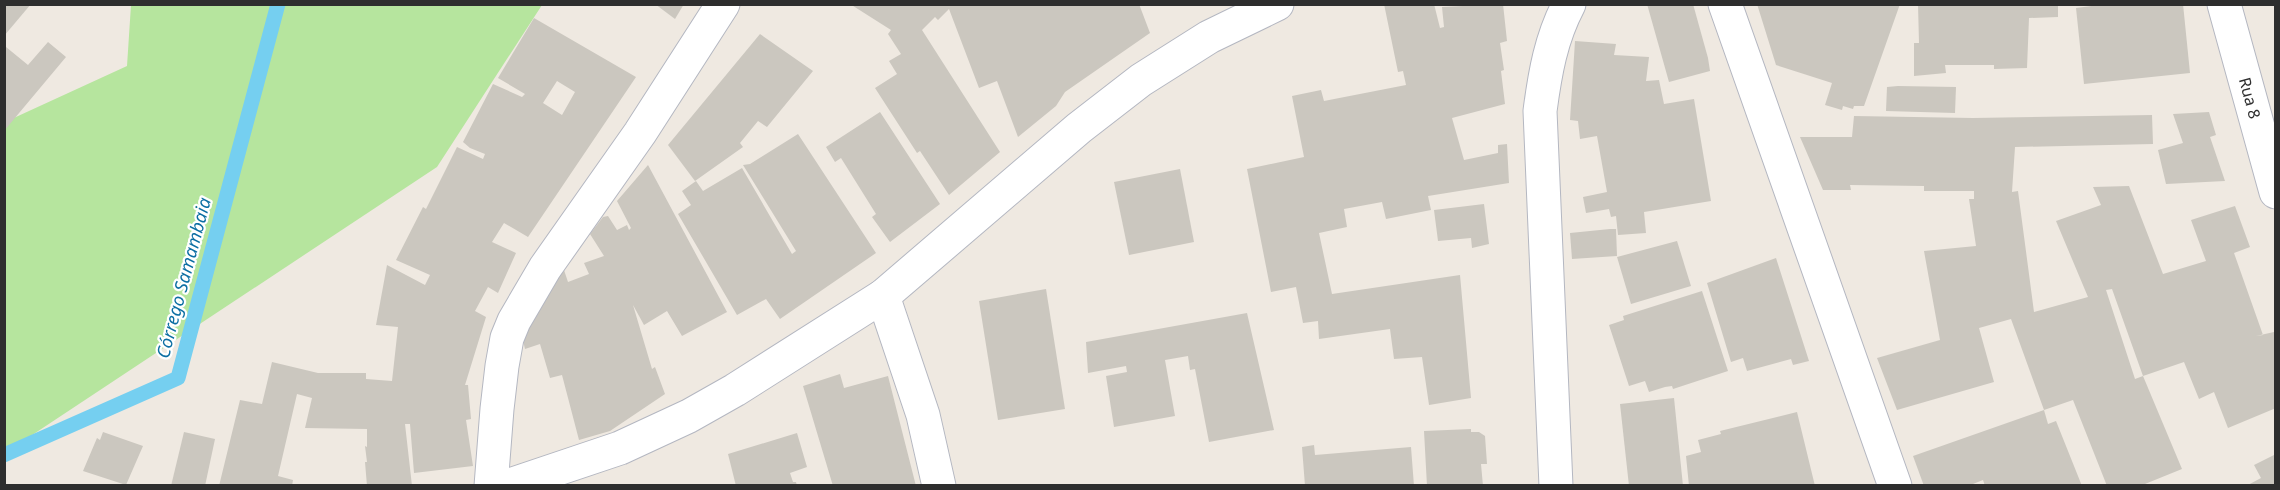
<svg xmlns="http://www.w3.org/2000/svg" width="2280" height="490" font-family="'Noto Sans',sans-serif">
<rect width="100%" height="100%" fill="#efe9e1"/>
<!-- green -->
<path fill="#b6e59e" d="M 131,5 L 542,5 L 437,167 L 5,453 L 5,122 L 127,66 Z"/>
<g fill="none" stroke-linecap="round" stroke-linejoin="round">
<!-- stream -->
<path stroke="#75cff0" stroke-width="15" d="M 4,455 L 178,378 L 278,4"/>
</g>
<!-- building -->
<g fill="#cbc7bf" fill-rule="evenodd">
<path d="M 4,4 L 31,4 L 4,36 Z"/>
<path d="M 655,4 L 684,4 L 675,19 Z"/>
<path d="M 850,4 L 1139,4 L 1150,33 L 1065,92 L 1056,106 L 1018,137 L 997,81 L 979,88 L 949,9 L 938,20 L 935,17 L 922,30 L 1000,152 L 949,195 L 920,151 L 917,153 L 875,88 L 897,74 L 889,61 L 901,54 L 888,34 L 891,30 Z"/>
<path d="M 1384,4 L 1434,4 L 1440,28 L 1444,27 L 1442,7 L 1503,4 L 1507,41 L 1500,43 L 1504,70 L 1501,71 L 1505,104 L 1452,118 L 1464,160 L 1498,153 L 1498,145 L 1507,144 L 1509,183 L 1428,196 L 1431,210 L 1386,219 L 1382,202 L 1344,209 L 1347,227 L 1319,233 L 1332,294 L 1460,275 L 1471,398 L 1429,405 L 1422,357 L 1394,359 L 1390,329 L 1319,339 L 1318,321 L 1303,323 L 1296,287 L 1271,292 L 1247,169 L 1304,157 L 1292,96 L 1321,90 L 1324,101 L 1406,85 L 1403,71 L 1398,72 Z"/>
<path d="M 1647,4 L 1693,4 L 1708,58 L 1710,71 L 1669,82 Z"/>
<path d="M 1757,4 L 1900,4 L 1864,106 L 1854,106 L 1853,109 L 1843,106 L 1842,110 L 1825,105 L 1832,83 L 1776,65 Z"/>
<path d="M 1918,4 L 2058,4 L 2058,17 L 2029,18 L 2027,68 L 1994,69 L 1994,65 L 1945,65 L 1946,73 L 1914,76 L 1914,43 L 1919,43 Z"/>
<path d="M 2107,4 L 2183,4 L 2190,73 L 2084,84 L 2076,8 Z"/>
<path d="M 534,18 L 636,77 L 528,237 L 504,223 L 492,242 L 516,253 L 498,293 L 488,287 L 475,311 L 486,317 L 465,385 L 468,385 L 471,419 L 466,420 L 473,466 L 414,473 L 410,424 L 405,424 L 412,486 L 367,486 L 365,462 L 367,462 L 365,446 L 367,447 L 367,429 L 305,428 L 312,398 L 297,394 L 278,476 L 293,480 L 292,486 L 219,486 L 240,400 L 262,404 L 272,362 L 318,373 L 366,373 L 366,379 L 392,381 L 398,327 L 376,325 L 387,265 L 425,285 L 430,275 L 396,260 L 423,207 L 426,209 L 457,147 L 483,159 L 485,154 L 470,148 L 463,142 L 493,84 L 522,97 L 525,94 L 498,78 ZM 557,81 L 575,92 L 562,115 L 543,103 Z"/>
<path d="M 760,34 L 813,71 L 767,127 L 758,121 L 740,143 L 743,147 L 695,181 L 668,145 Z"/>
<path d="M 1575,41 L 1616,44 L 1614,55 L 1649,57 L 1646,81 L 1659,80 L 1664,104 L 1694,99 L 1711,201 L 1644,212 L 1646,233 L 1618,235 L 1616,216 L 1611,217 L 1609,209 L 1586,213 L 1583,197 L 1607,192 L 1597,136 L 1580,139 L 1578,121 L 1570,120 Z"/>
<path d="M 48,42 L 66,57 L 4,131 L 4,49 L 6,47 L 28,65 Z"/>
<path d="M 1898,86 L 1956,87 L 1955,113 L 1886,111 L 1887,87 Z"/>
<path d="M 880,112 L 940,204 L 890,242 L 872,217 L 876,214 L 841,158 L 835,162 L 826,147 Z"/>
<path d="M 2209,112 L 2216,135 L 2210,137 L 2225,181 L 2166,184 L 2158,150 L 2183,143 L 2173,114 Z"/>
<path d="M 2152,115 L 2153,144 L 2015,147 L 2012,192 L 2018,191 L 2034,312 L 2088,297 L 2056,221 L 2101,205 L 2093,187 L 2129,186 L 2163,274 L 2206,261 L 2191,220 L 2235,206 L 2250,247 L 2234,253 L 2263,335 L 2256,336 L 2274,332 L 2276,335 L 2276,408 L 2228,428 L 2214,392 L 2199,399 L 2184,362 L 2143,376 L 2112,289 L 2106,290 L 2135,379 L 2143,376 L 2182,469 L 2140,486 L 2107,486 L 2073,400 L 2044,410 L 2011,319 L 1979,328 L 1994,382 L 1897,410 L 1877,358 L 1940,340 L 1924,251 L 1976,246 L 1969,199 L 1974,199 L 1974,191 L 1924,191 L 1924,186 L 1850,185 L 1851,190 L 1823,190 L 1800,137 L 1852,137 L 1854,116 L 1973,118 Z"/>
<path d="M 798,134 L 876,253 L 780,319 L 766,299 L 737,315 L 678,214 L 691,205 L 682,191 L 696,181 L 703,191 L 742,168 L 792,254 L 796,251 L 743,165 L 750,164 Z"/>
<path d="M 648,165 L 727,312 L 682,336 L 667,311 L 644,325 L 633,305 L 652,369 L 655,367 L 665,394 L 610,431 L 579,440 L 562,375 L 550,378 L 540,344 L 525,349 L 521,332 L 563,267 L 568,282 L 589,274 L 584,263 L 604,256 L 590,234 L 603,217 L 608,216 L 617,230 L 627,225 L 629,230 L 631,228 L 617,201 Z"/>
<path d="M 1180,169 L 1194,242 L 1129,255 L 1114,182 Z"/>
<path d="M 1484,204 L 1489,244 L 1472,248 L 1471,238 L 1438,241 L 1434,210 Z"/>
<path d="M 1610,229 L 1616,229 L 1617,256 L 1572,259 L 1570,233 Z"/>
<path d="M 1677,241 L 1691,286 L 1631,304 L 1617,257 Z"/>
<path d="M 1776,258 L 1809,361 L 1793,365 L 1791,359 L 1747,371 L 1743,358 L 1731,362 L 1707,283 Z"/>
<path d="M 1046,289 L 1065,409 L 998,420 L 979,301 Z"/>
<path d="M 1702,291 L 1728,371 L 1673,389 L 1672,386 L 1665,387 L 1649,392 L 1645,381 L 1629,386 L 1609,325 L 1624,320 L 1623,316 Z"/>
<path d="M 1247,313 L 1274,430 L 1209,442 L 1195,369 L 1190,370 L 1188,356 L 1165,360 L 1175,416 L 1114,427 L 1106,376 L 1127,372 L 1126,366 L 1088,373 L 1086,342 Z"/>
<path d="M 840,374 L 844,388 L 888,376 L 916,486 L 833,486 L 803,386 Z"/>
<path d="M 1674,398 L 1683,486 L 1629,486 L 1620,404 Z"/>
<path d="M 2044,410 L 2048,424 L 2056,421 L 2082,486 L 1985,486 L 1983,480 L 1968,486 L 1924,486 L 1913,456 Z"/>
<path d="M 1797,412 L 1815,486 L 1689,486 L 1686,456 L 1701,452 L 1698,440 L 1721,434 L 1720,431 Z"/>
<path d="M 1471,429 L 1471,432 L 1479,432 L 1485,436 L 1487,464 L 1481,464 L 1483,486 L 1427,486 L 1424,431 Z"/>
<path d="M 103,432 L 143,446 L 126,485 L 83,471 L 97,438 L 100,440 Z"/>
<path d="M 184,432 L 215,439 L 205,486 L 171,486 Z"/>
<path d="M 797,433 L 807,467 L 790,473 L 793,482 L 796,482 L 797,486 L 736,486 L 728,454 Z"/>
<path d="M 1314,445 L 1315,455 L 1411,447 L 1414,486 L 1305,486 L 1302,447 Z"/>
<path d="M 2276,454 L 2276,486 L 2246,486 L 2261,478 L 2254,465 Z"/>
</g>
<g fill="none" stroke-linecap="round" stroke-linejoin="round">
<!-- street casing -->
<g stroke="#b4b7c1" stroke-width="35">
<g id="street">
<path d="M 1725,4 L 1895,486"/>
<path d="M 883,296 L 923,415 L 939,486"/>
<path d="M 491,486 L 497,409 L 502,366 L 507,338 L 514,321 L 545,268 L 640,133 L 723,4"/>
<path d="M 507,486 L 620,448 L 689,416 L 735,390 L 883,296 L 1079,128 L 1141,80 L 1209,37 L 1277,4"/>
<path d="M 1556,486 L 1540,111 C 1545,73 1551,38 1569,4"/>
</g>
</g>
<!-- secondary casing -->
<g stroke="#b4b7c1" stroke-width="35">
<path id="secondary" d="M 2224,4 L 2276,192"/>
</g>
<!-- street -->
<use href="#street" stroke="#fff" stroke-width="33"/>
<!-- secondary -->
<use href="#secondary" stroke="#fff" stroke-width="33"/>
</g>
<g text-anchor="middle" stroke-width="4.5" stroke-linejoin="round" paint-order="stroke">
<!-- street labels -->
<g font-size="16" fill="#2e2e2e" stroke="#fff">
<text transform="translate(2250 98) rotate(75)" y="6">Rua 8</text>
</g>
<!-- water labels -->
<g font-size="18" font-style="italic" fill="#0d6fa3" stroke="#fff">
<text transform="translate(184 278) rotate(-75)" y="6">Córrego Samambaia</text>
</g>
</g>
<!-- border -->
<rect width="2280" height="490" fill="none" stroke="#2e2e2e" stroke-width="12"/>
</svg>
